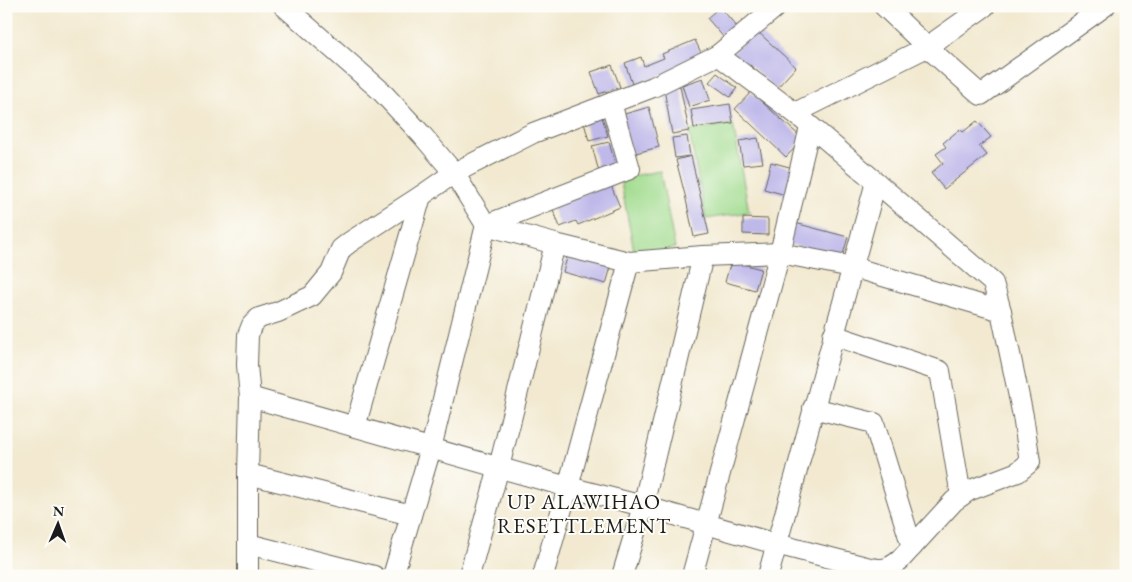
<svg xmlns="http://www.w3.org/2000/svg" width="1132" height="582" font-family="'EB Garamond',serif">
<rect width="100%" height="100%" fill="#fdfcf7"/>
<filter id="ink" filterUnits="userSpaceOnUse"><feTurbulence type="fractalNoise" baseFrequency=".02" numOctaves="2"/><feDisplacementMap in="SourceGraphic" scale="10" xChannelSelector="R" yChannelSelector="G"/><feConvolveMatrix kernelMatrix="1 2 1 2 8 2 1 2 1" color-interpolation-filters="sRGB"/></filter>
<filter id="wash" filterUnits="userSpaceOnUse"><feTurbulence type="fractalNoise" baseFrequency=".0096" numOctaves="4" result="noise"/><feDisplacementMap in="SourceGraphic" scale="20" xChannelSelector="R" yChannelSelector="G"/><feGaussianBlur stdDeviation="1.12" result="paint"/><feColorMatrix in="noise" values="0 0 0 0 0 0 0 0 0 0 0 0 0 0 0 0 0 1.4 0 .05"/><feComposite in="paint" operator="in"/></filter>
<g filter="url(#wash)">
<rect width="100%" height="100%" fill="#f2e9d0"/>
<!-- green -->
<g fill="#a1dc8f" stroke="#5e7c56">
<path d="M 733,124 L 749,212 L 706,219 L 689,131 Z"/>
<path d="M 660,171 L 675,248 L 635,256 L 620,178 Z"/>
</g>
<g id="blocks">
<!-- building -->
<g fill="#bfb9ea">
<path d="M 720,7 L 738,28 L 725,39 L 707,18 Z"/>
<path d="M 755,29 L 796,67 L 776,89 L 750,65 L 747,68 L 732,54 Z"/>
<path d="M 695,40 L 703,57 L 633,87 L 625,63 L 641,57 L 644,66 L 664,58 L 662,54 Z"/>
<path d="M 612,65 L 620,87 L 599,94 L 591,72 Z"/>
<path d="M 717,73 L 737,88 L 730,97 L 709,82 Z"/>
<path d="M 703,78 L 710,100 L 689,107 L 682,85 Z"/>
<path d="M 680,86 L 689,131 L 672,134 L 664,89 Z"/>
<path d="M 751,92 L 803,139 L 786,157 L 735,109 Z"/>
<path d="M 730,104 L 733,123 L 694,128 L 691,110 Z"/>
<path d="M 649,107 L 659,147 L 632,154 L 621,115 Z"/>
<path d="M 601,114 L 608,136 L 589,141 L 583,119 Z"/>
<path d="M 977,121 L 991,137 L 979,146 L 987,155 L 944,189 L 931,173 L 943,163 L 936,154 L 946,147 L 943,143 L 960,129 L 963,132 Z"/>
<path d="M 687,136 L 690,156 L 675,158 L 672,138 Z"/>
<path d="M 758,138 L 763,163 L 743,165 L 739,141 Z"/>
<path d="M 609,142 L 616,168 L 599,172 L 592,146 Z"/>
<path d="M 691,156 L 709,234 L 694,237 L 685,195 L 676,160 Z"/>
<path d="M 771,162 L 793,168 L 786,195 L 764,189 Z"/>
<path d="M 610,183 L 620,207 L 578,225 L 576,221 L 560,227 L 552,207 Z"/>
<path d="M 743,218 L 768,219 L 768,235 L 743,234 Z"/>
<path d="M 795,223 L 848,237 L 842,258 L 789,244 Z"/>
<path d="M 568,254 L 611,267 L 606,284 L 563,272 Z"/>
<path d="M 731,261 L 761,269 L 755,290 L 725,282 Z"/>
</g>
</g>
</g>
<g filter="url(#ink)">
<use href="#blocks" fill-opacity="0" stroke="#67645b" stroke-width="1"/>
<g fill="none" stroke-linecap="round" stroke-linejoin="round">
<!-- minor casing -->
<g stroke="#67645b" stroke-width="22">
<g id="minor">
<path d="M 884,6 L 927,47 L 981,95 L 1105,6"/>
<path d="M 718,55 L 777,6"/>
<path d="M 876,182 L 993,283 L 1001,311"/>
<path d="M 833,335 L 940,371 L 961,496"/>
<path d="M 250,397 L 247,365 L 248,335 L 252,325 L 259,318 L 278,312 L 312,296 L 331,273 L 341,249 L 350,242 L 421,196 L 454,173 L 533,133 L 653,87 L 718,55 L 795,113"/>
<path d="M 813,408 L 874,423 L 912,547"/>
<path d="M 355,427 L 421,196"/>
<path d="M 248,474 L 411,515"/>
<path d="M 248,544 L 374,576"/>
<path d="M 248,576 L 248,474 L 250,397 L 568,487 L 643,506 L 776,544 L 866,567 C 883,570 886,571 900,560 L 954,501 L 968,491 L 1018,472 L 1030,462 L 1023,416 L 1001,311 L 852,267 L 780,253 L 703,256 L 629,262 L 555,244 L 486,225 L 454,173 L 422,135 L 380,90 L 284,6"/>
<path d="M 393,576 L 431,448 L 486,225 L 630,169 L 611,103"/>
<path d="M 469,576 L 499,467 L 555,244"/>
<path d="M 543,576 L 568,487 L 629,262"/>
<path d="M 622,576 L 643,506 L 703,256"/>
<path d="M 692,576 L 780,253 L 810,127"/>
<path d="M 768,576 L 876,182 L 795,113 L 927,47 L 985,6"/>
</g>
</g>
<!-- minor -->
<use href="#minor" stroke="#fff" stroke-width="20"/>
</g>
</g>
<g text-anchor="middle" stroke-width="4" stroke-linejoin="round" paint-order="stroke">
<!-- neighbourhood labels -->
<g font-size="21" letter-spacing="1" fill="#1c1c1c" stroke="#fdfcf7">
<text x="584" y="509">UP ALAWIHAO<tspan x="584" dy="24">RESETTLEMENT</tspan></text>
</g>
</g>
<!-- margin -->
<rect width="1132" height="582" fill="none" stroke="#fdfcf7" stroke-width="25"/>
<!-- north arrow -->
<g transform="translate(58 524) rotate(2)" stroke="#fdfcf7" stroke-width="4" paint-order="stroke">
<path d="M0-4L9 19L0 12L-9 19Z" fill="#1c1c1c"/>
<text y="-8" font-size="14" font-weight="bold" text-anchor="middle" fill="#1c1c1c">N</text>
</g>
</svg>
